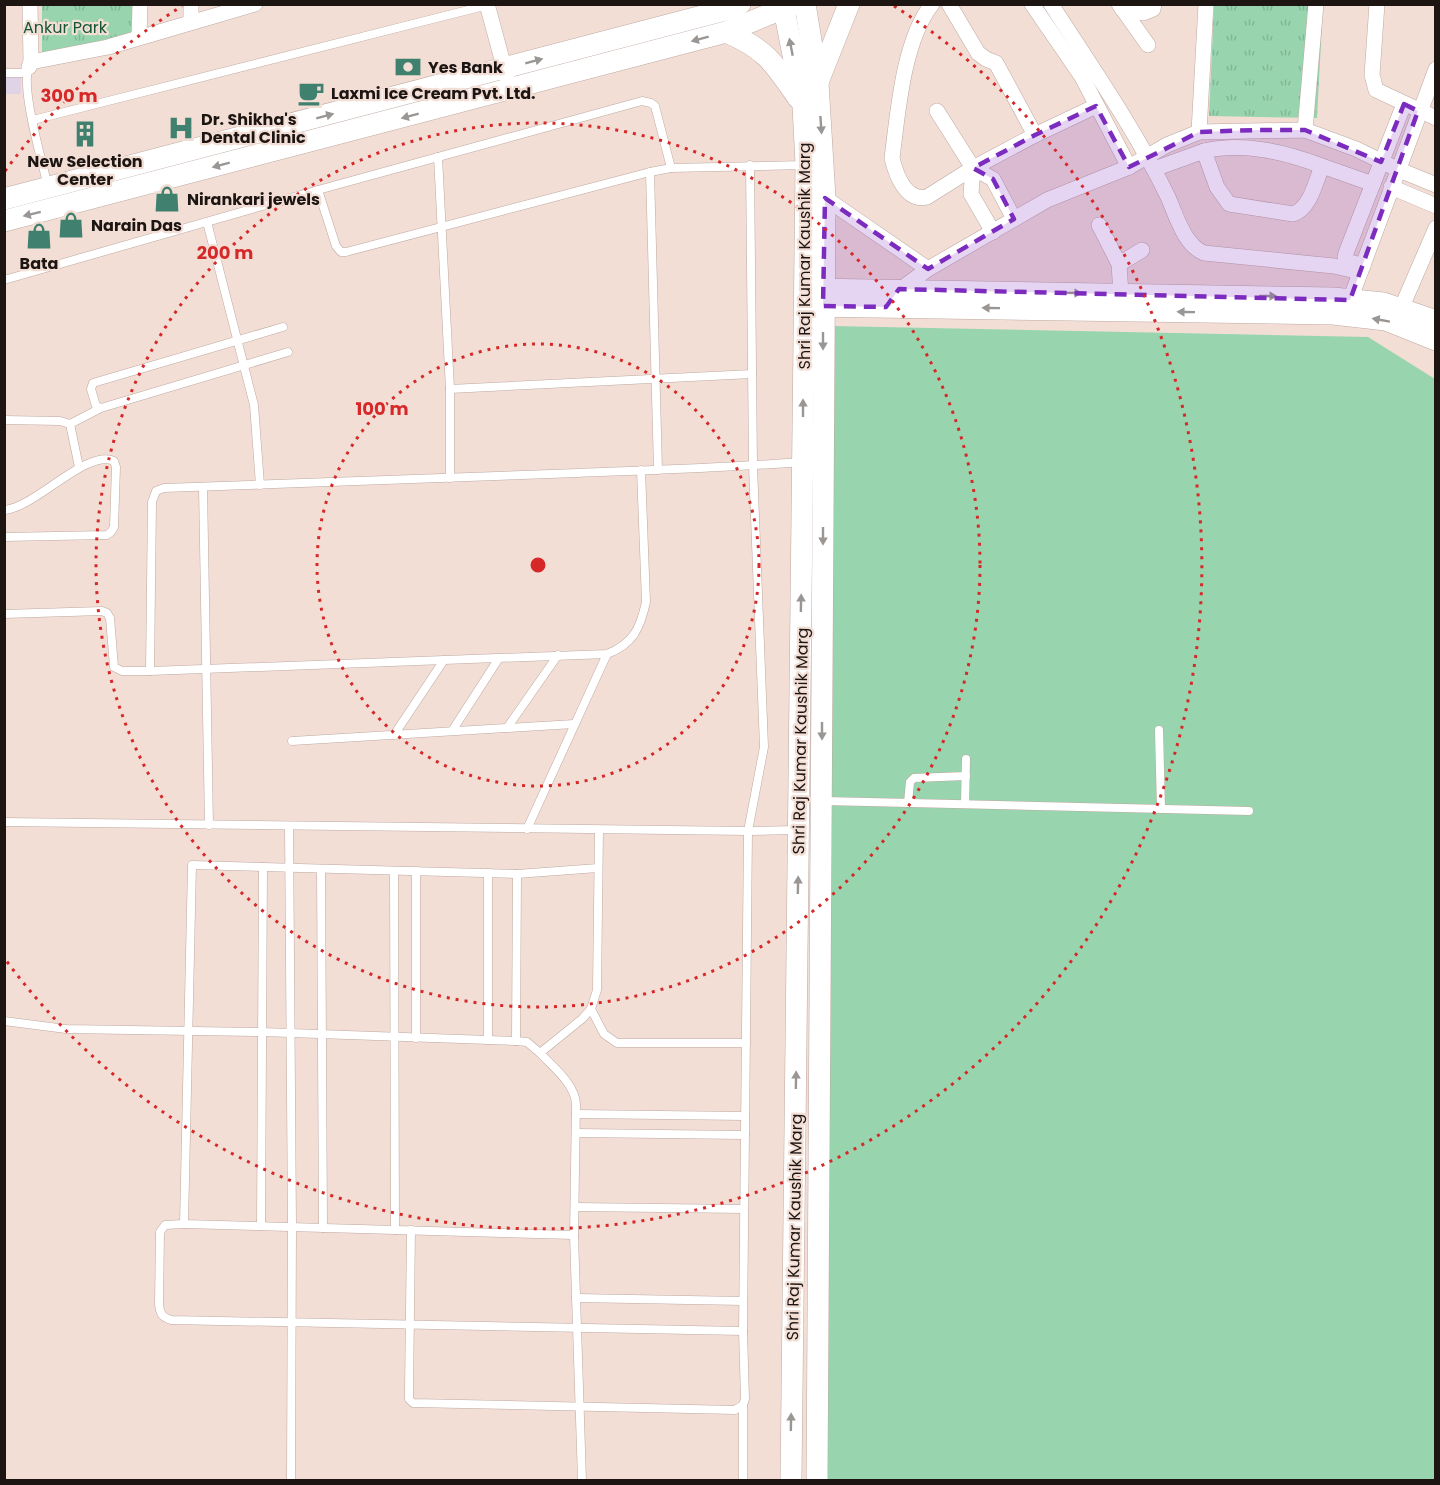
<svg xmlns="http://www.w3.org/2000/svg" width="1440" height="1485" font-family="Poppins,sans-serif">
<defs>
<pattern id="park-tufts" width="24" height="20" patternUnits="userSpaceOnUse" patternTransform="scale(1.5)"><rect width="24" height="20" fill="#98d5af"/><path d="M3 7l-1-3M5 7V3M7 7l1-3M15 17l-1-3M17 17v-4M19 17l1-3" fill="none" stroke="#82b696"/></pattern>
</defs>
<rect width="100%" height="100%" fill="#f2ded5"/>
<!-- commercial -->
<rect fill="#e1d3e6" x="5" y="77" width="16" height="17"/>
<!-- park -->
<g fill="url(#park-tufts)">
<path d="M 42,5 L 134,5 L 134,32 L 42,56 Z"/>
<path d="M 1214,5 L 1323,5 L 1317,118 L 1209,116 Z"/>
</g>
<!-- pitch -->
<path fill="#98d5af" d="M 831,326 L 1368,337 L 1435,379 L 1435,1480 L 818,1480 Z"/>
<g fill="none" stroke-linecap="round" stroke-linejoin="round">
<!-- lane casing -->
<g stroke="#bda9a1" stroke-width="9">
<g id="lane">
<path d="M 29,67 C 20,86 42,162 48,186"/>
<path d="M 4,73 L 26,73"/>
<path d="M 33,120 L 488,5"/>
<path d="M 438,157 L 450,389 L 450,478"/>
<path d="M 650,172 L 658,470"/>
<path d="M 318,190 L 336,246 L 341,252 L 346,252 L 650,172 L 671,168 L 804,165"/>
<path d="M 207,222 L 254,405 L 260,485"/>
<path d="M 4,280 L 318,190 L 642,101 L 651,103 L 655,106 L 671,168"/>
<path d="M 283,327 L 93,383 L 91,389 L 96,406 L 101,408 L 288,352"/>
<path d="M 450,389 L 752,374"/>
<path d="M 4,420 L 60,421 L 70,424 L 79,467"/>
<path d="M 70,424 L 99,409"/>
<path d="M 641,470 L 646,602 C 640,629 633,644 607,654 L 150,671 L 152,502 L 156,491 L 164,488 C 302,483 440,478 578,473 C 653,470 727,468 801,462"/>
<path d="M 203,487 L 209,825"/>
<path d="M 4,510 C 35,508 87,448 114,461 L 116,467 L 114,527 L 111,532 L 107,535 L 4,537"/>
<path d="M 4,614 L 102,611 L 107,613 L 110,618 L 114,667 L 122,671 L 150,671"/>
<path d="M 507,728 L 558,655"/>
<path d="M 1159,730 L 1161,809"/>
<path d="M 452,731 L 499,658"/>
<path d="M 394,735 L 444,660"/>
<path d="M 292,741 L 574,724"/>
<path d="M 824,801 L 1249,811"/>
<path d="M 908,803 L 910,782 L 914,778 L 966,776"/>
<path d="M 965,804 L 966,759"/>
<path d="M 4,822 L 748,831 L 797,830"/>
<path d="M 289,826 L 292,1227 L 291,1480"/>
<path d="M 527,829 L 607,654"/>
<path d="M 321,869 L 323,1228"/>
<path d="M 394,871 L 395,1230"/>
<path d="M 416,871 L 416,1038"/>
<path d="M 488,873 L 488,1040"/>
<path d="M 591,1009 L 604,1034 L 617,1043 L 746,1043"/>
<path d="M 4,1021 L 66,1029 L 262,1032 L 516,1041 L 527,1042 L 540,1053"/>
<path d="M 516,1041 L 517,874"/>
<path d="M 576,1114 L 745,1116"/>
<path d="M 576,1133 L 745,1135"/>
<path d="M 575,1207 L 744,1209"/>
<path d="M 184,1224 L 165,1225 L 160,1232 L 159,1304 C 160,1314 162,1317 171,1320 L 743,1331"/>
<path d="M 261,1226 L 263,867"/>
<path d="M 411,1230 L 409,1392 L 409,1399 L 413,1403 L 735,1410 L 743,1405 L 745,1399 L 743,1331 L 748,831 L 764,747 L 753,466 L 750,165"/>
<path d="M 574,1235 L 184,1224 L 192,865 L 517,874 L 598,868"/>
<path d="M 576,1298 L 743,1301"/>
<path d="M 743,1405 L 743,1480"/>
<path d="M 582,1480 L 574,1235 L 576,1104 C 575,1084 553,1067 540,1053 L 582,1019 L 591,1009 L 597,990 L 599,830"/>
</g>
</g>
<!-- street casing -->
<g stroke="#bda9a1" stroke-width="16">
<g id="street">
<path d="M 487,4 L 507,78"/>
<path d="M 932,4 C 903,41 898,112 892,158 C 896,175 906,202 927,197 L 973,168"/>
<path d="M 1032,4 L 1082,77 L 1129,167"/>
<path d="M 1051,4 C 1092,68 1135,129 1168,197 C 1176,215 1184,245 1204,253 L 1334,266 L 1360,272"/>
<path d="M 1119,4 L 1148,45"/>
<path d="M 1377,4 L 1372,75 L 1376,90 L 1436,118"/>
<path d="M 1122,9 L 1143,13 L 1153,9 L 1154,4"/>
<path d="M 191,22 L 191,4"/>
<path d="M 139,37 L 140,4"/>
<path d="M 31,62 L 108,47 L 255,4"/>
<path d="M 29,67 L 31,62 L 30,4"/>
<path d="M 937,111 L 973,168 L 1035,135 L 996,63 L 986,59 L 978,53 L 949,4"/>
<path d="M 1305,130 L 1316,4"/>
<path d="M 1199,132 L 1206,4"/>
<path d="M 1035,135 L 1096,106"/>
<path d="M 1204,151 C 1244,142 1284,152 1322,166"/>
<path d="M 1154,169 L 1204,151 L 1217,187 L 1229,204 L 1293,214 C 1310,209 1316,181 1322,166 L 1373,184"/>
<path d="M 1391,187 L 1436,206"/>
<path d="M 825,198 L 928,269"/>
<path d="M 1099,225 L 1119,264 L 1121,294"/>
<path d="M 993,232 L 971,194 L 973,168 L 993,179 L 1014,219"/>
<path d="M 1119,264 L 1142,250"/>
<path d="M 1363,266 L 1347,261 L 1345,257 L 1346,253 L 1404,104"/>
<path d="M 897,292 L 928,269 L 1047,200 L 1129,167 L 1167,145 L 1199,132 L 1305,130 L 1356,149 L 1397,169 L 1436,185"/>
<path d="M 1350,300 L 1436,69"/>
<path d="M 1401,309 L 1436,228"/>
</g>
</g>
<!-- secondary casing -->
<g stroke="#bda9a1" stroke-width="22">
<g id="secondary">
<path d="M 783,4 L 803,106 L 806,164 L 791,1480"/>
<path d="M 805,4 L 818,83 L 825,198 L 817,1480"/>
<path d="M 726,32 C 766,49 774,63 798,98"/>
<path d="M 818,82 L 849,4"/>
<path d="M 4,199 L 729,9 L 740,4"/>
<path d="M 4,221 L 726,32 L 794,4"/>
<path d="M 811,289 L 1333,298 L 1383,303 L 1436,321"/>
<path d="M 810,306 L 1333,314 L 1386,320 L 1436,340"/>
</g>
</g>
<!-- lane -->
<use href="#lane" stroke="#fff" stroke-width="8"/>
<!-- street -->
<use href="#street" stroke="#fff" stroke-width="15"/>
<!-- secondary -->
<use href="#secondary" stroke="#fff" stroke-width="21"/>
</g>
<!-- one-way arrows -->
<defs><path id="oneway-solid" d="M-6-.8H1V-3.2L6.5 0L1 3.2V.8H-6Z" transform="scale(1.5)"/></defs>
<g fill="#999694">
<use href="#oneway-solid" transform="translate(700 39) rotate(165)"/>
<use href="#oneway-solid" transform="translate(791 47) rotate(-101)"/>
<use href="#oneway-solid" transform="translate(534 61) rotate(-15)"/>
<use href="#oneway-solid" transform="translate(325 116) rotate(-15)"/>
<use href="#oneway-solid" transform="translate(410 116) rotate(165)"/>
<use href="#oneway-solid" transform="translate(821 125) rotate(86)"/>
<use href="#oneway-solid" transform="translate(221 165) rotate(165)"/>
<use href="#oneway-solid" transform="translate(32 214) rotate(166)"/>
<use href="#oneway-solid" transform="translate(1073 293) rotate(1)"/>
<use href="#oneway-solid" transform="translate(1268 296) rotate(1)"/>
<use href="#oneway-solid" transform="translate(991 308) rotate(-179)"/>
<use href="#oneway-solid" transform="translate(1186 312) rotate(-179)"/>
<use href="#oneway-solid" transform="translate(1381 320) rotate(-170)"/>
<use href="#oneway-solid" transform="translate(823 341) rotate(90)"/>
<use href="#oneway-solid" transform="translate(803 408) rotate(-90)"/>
<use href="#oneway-solid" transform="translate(823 536) rotate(90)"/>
<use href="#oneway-solid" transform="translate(801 603) rotate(-89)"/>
<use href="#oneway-solid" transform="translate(822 731) rotate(90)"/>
<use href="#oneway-solid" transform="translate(798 885) rotate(-89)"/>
<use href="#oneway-solid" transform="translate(796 1080) rotate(-89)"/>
<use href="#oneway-solid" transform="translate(791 1422) rotate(-89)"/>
</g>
<!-- marked area -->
<path fill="#7b2cbf" fill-opacity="0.2" stroke="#7b2cbf" stroke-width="4.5" stroke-dasharray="12 8" stroke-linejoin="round" d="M 1404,104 L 1418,111 L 1350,300 L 899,289 L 886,307 L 823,306 L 825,198 L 928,269 L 1014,219 L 993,179 L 973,168 L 1035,135 L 1096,106 L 1129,167 L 1199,132 L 1256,130 L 1305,130 L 1381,162 Z"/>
<!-- distance rings -->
<g fill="none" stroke="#d62828" stroke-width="3" stroke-dasharray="3 6">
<circle cx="538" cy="565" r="221"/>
<circle cx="538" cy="565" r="442"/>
<path d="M5 171A663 663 0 0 1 182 6M894 6A663 663 0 1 1 5 959"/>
</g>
<!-- icons -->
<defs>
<g id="bank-bare" transform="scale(2.07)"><path d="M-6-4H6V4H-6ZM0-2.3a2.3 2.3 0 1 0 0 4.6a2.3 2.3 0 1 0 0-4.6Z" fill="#40806e" stroke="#f2ded5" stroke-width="2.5" paint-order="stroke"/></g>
<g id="cafe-bare" transform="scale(2.07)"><path d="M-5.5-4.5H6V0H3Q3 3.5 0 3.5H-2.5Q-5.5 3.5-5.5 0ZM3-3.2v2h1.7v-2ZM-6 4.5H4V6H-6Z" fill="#40806e" stroke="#f2ded5" stroke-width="2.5" paint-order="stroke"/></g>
<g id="hospital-bare" transform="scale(2.07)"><path d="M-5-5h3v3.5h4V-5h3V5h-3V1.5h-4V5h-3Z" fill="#40806e" stroke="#f2ded5" stroke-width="2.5" paint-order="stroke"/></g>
<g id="building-bare" transform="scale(2.07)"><path d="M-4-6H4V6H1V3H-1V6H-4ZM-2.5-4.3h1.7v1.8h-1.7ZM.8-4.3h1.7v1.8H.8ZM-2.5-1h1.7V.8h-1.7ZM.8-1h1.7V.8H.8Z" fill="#40806e" stroke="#f2ded5" stroke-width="2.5" paint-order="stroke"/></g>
<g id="shop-bare" transform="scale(2.07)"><path d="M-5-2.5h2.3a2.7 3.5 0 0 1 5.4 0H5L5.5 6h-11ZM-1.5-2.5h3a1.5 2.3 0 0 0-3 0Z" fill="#40806e" stroke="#f2ded5" stroke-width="2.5" paint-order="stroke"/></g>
</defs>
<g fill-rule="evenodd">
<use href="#bank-bare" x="408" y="67"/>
<use href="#cafe-bare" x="311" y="93"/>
<use href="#hospital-bare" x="181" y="128"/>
<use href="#building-bare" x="85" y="134"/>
<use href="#shop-bare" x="167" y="199"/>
<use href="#shop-bare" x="71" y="225"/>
<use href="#shop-bare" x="39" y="236"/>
</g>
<g text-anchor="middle" stroke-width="4.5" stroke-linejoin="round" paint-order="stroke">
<!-- park labels -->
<g font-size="16" fill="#135735" stroke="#f2ded5">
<text x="65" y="33">Ankur Park</text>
</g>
<!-- poi labels -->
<g font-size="16" font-weight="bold" fill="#1c1512" stroke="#f2ded5" text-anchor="start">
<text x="428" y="73">Yes Bank</text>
<text x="331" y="99">Laxmi Ice Cream Pvt. Ltd.</text>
<text x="201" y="125">Dr. Shikha's<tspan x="201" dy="18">Dental Clinic</tspan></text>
<text x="85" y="167" text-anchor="middle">New Selection<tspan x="85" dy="18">Center</tspan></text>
<text x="187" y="205">Nirankari jewels</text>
<text x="91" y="231">Narain Das</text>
<text x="39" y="269" text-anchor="middle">Bata</text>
</g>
<!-- street labels -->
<g font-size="16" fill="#1c1512" stroke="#f2ded5">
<text transform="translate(804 256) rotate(-90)" y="6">Shri Raj Kumar Kaushik Marg</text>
<text transform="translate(800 741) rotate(-89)" y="6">Shri Raj Kumar Kaushik Marg</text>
<text transform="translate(794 1227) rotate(-89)" y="6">Shri Raj Kumar Kaushik Marg</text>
</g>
</g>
<circle cx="538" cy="565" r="9" fill="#d62828" stroke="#f2ded5" stroke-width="3"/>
<g font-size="18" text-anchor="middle" font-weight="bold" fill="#d62828" stroke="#f2ded5" stroke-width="4.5" stroke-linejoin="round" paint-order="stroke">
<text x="69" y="102">300 m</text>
<text x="225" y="259">200 m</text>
<text x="382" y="415">100 m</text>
</g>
<!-- border -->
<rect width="1440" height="1485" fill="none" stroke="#1c1512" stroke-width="12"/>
</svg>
